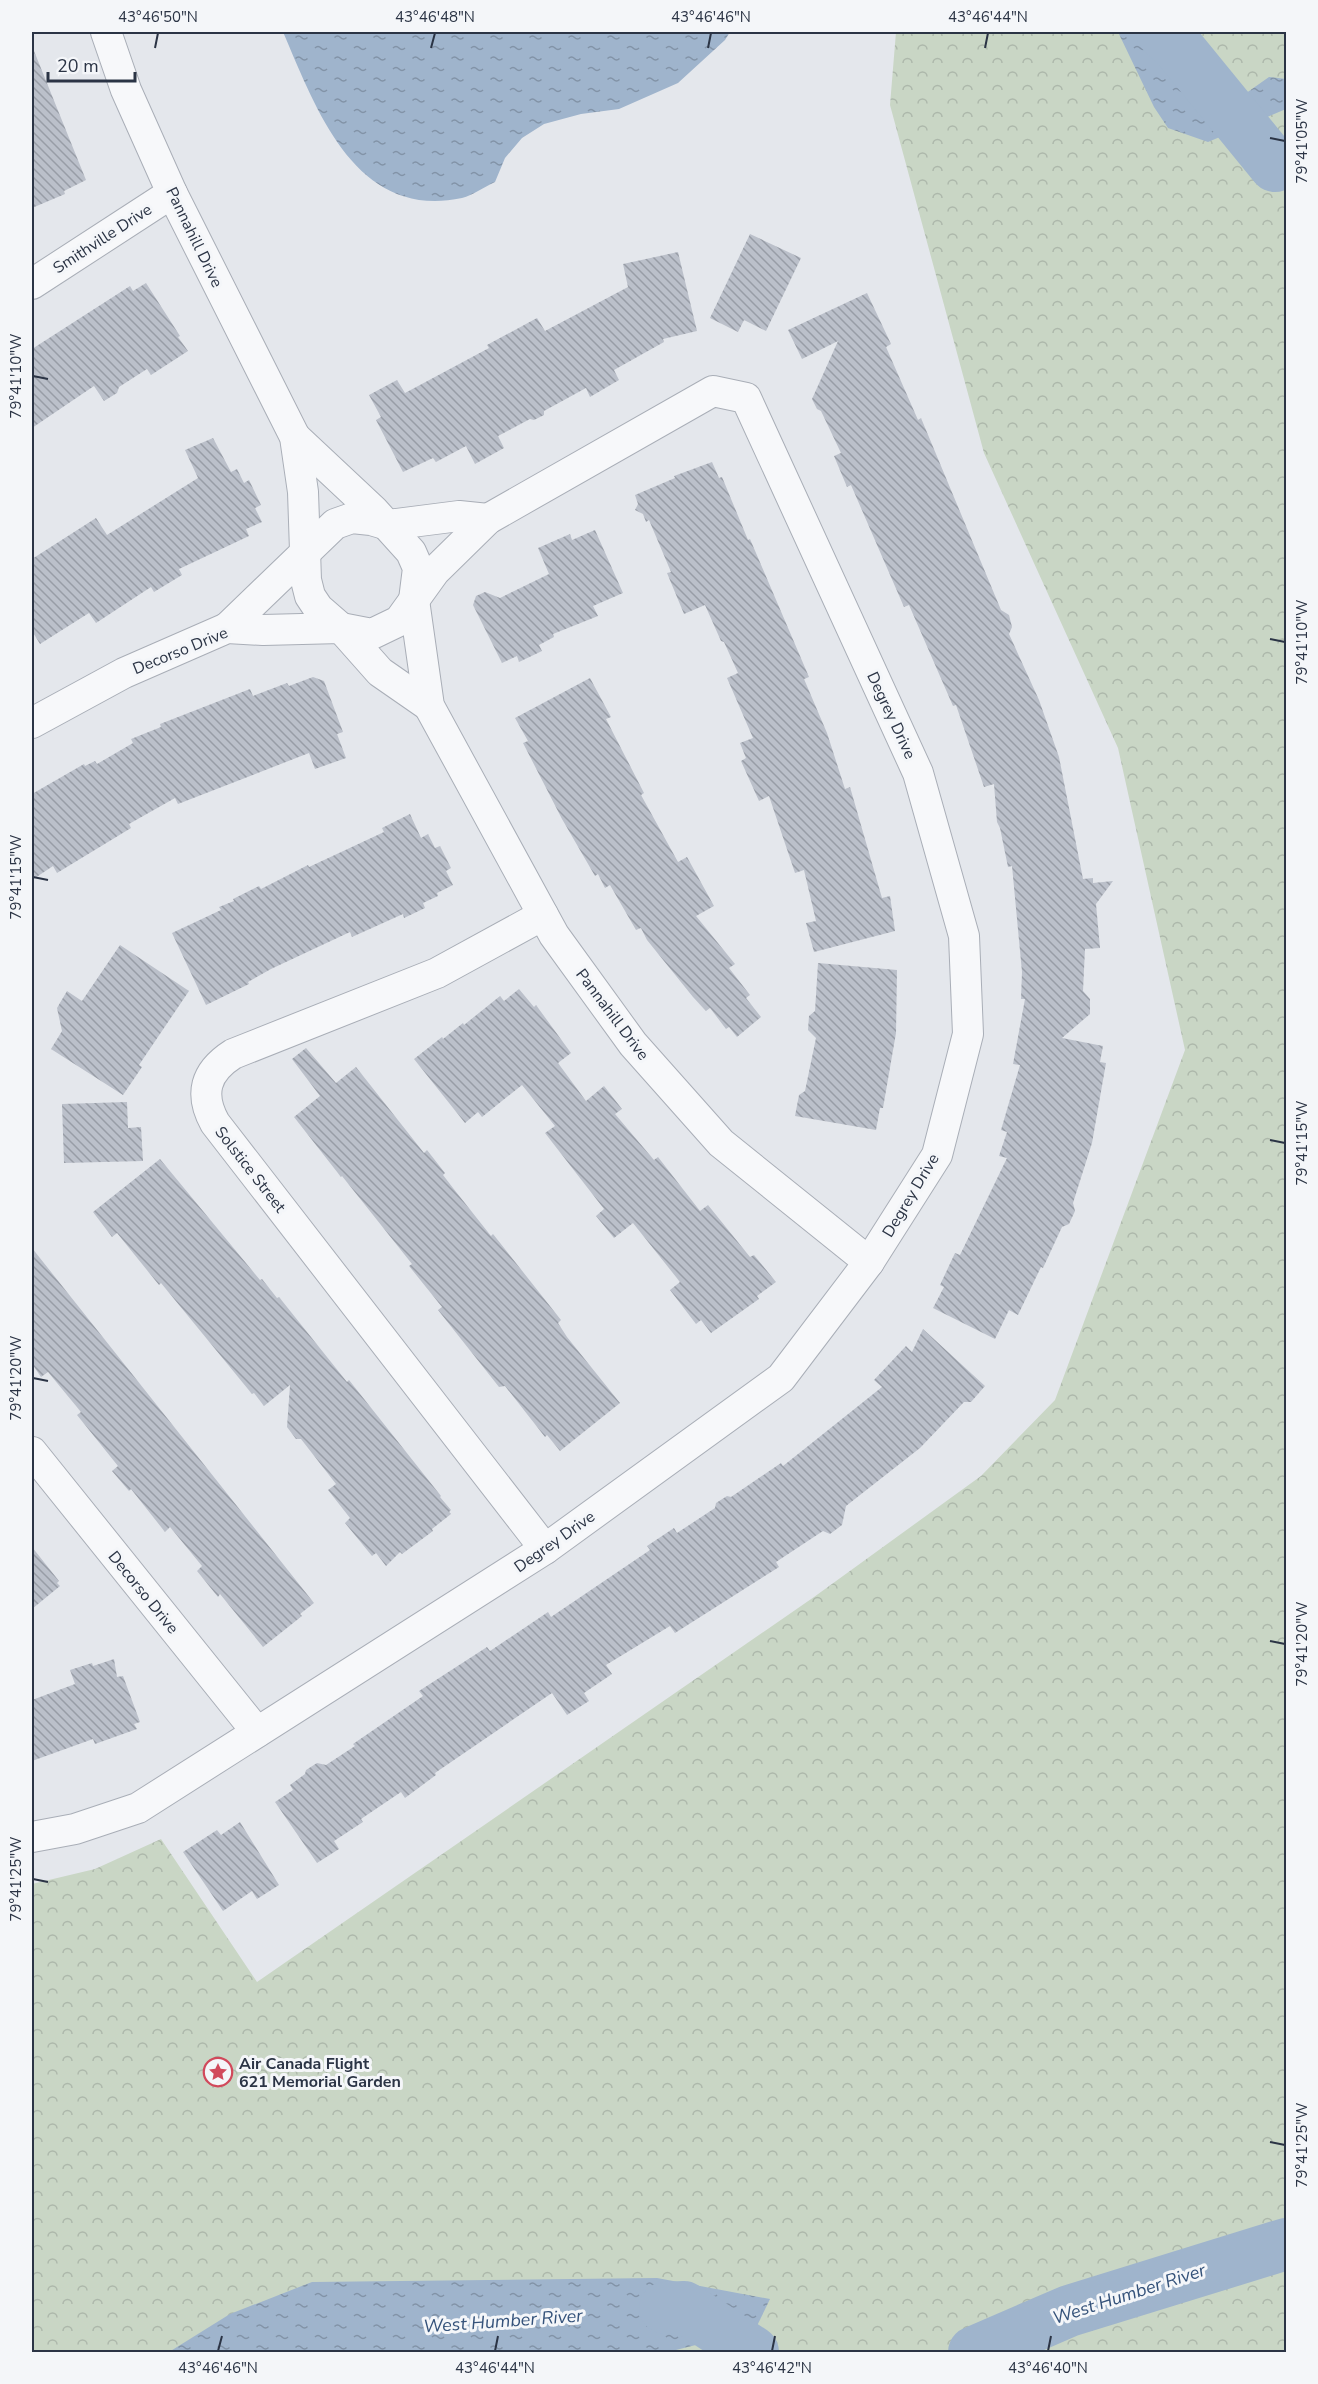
<svg xmlns="http://www.w3.org/2000/svg" width="1318" height="2384" font-family="'Nunito Sans',sans-serif">
<defs>
<pattern id="park-crowns" width="20" height="18" patternUnits="userSpaceOnUse" patternTransform="scale(1.5)"><rect width="20" height="18" fill="#c9d6c5"/><path d="M2 6a3 3 0 1 1 6 0M12 15a3 3 0 1 1 6 0" fill="none" stroke="#adb8ab"/></pattern>
<pattern id="water-ripples" width="26" height="14" patternUnits="userSpaceOnUse" patternTransform="scale(1.5)"><rect width="26" height="14" fill="#9fb4cc"/><path d="M2 4q2-2 4 0t4 0M15 11q2-2 4 0t4 0" fill="none" stroke="#8293a7"/></pattern>
<pattern id="building-back-hatch" width="6" height="6" patternUnits="userSpaceOnUse" patternTransform="scale(1.5)"><rect width="6" height="6" fill="#bbc0ca"/><path d="M-1 5l2 2M0 0l6 6M5-1l2 2" fill="none" stroke="#989da6"/></pattern>
</defs>
<rect width="100%" height="100%" fill="#e4e7ec"/>
<!-- park -->
<path fill="url(#park-crowns)" d="M 896,32 L 1286,32 L 1286,2352 L 32,2352 L 32,1884 L 95,1869 L 161,1839 L 257,1982 L 814,1597 L 981,1476 L 1055,1400 L 1185,1050 L 1118,748 L 984,453 L 890,105 Z"/>
<!-- water -->
<g fill="url(#water-ripples)">
<path d="M 283,32 L 730,32 L 725,40 L 678,83 L 619,109 L 581,114 L 544,124 L 522,138 L 505,158 L 495,182 C 484,187 473,195 462,198 C 355,221 316,108 283,32 Z"/>
<path d="M 1118,32 L 1159,32 L 1164,68 L 1196,99 L 1225,108 L 1269,77 L 1286,79 L 1286,109 L 1208,142 L 1168,128 L 1154,107 Z"/>
<path d="M 657,2278 L 770,2299 L 755,2330 L 668,2352 L 169,2352 L 230,2314 L 312,2282 Z"/>
</g>
<g fill="none" stroke-linecap="round" stroke-linejoin="round">
<!-- stream -->
<path stroke="#9fb4cc" stroke-width="9" d="M 989,2352 L 1056,2309 L 1176,2257 L 1267,2245 L 1286,2248"/>
<!-- river -->
<g stroke="#9fb4cc" stroke-width="52">
<path d="M 1162,32 L 1177,46 L 1275,166 L 1286,162"/>
<path d="M 665,2308 L 684,2307 L 753,2352"/>
<path d="M 974,2352 L 1069,2311 L 1286,2244"/>
</g>
</g>
<!-- building -->
<g fill="url(#building-back-hatch)">
<path d="M 32,46 L 86,180 L 64,191 L 65,194 L 32,208 Z"/>
<path d="M 750,234 L 801,258 L 766,331 L 744,320 L 738,332 L 710,318 Z"/>
<path d="M 678,252 L 697,331 L 663,339 L 664,342 L 614,370 L 619,380 L 590,397 L 586,388 L 544,411 L 544,415 L 534,420 L 530,419 L 498,436 L 504,448 L 475,464 L 466,446 L 436,462 L 433,458 L 403,472 L 376,420 L 381,417 L 369,395 L 397,380 L 405,393 L 489,348 L 487,345 L 537,318 L 545,331 L 628,287 L 623,264 Z"/>
<path d="M 146,283 L 180,336 L 178,337 L 188,351 L 151,375 L 147,369 L 119,387 L 117,393 L 104,401 L 94,386 L 32,428 L 32,349 L 130,286 L 133,291 Z"/>
<path d="M 867,293 L 891,344 L 886,347 L 918,420 L 921,418 L 1001,610 L 1009,615 L 1012,627 L 1009,634 L 1039,700 L 1059,757 L 1083,879 L 1093,878 L 1093,883 L 1113,881 L 1096,904 L 1100,948 L 1085,949 L 1083,991 L 1090,999 L 1090,1014 L 1062,1038 L 1103,1046 L 1100,1062 L 1106,1063 L 1092,1143 L 1073,1203 L 1075,1211 L 1069,1224 L 1062,1227 L 1043,1268 L 1041,1267 L 1018,1315 L 1009,1310 L 995,1339 L 933,1308 L 944,1287 L 940,1285 L 955,1253 L 960,1255 L 1007,1158 L 999,1156 L 1007,1132 L 1001,1130 L 1020,1065 L 1013,1064 L 1025,999 L 1021,999 L 1022,972 L 1012,866 L 1008,867 L 1000,828 L 997,822 L 994,784 L 984,787 L 956,705 L 953,706 L 909,605 L 904,607 L 851,485 L 847,487 L 834,456 L 841,453 L 821,411 L 817,409 L 812,399 L 838,341 L 802,359 L 788,330 Z"/>
<path d="M 213,438 L 231,472 L 237,469 L 244,483 L 249,480 L 261,505 L 255,508 L 262,522 L 246,529 L 249,536 L 179,569 L 182,575 L 154,592 L 151,587 L 96,623 L 89,613 L 40,644 L 32,631 L 32,559 L 96,518 L 107,535 L 198,478 L 185,450 Z"/>
<path d="M 712,462 L 719,478 L 722,477 L 748,540 L 750,539 L 809,677 L 804,679 L 827,733 L 845,789 L 850,787 L 882,898 L 890,896 L 895,931 L 814,952 L 806,923 L 816,921 L 804,870 L 795,873 L 769,796 L 759,801 L 741,761 L 746,758 L 740,743 L 753,738 L 727,678 L 738,673 L 724,642 L 721,641 L 705,605 L 684,614 L 667,573 L 671,572 L 649,520 L 646,522 L 643,514 L 635,510 L 638,504 L 635,495 L 675,478 L 674,476 Z"/>
<path d="M 595,530 L 623,593 L 593,606 L 598,616 L 553,634 L 554,637 L 539,645 L 542,651 L 519,662 L 517,656 L 502,663 L 473,605 L 476,596 L 485,592 L 500,598 L 549,574 L 538,548 L 570,534 L 572,540 Z"/>
<path d="M 313,677 L 324,681 L 343,732 L 337,734 L 346,758 L 315,769 L 309,753 L 178,804 L 175,798 L 129,824 L 131,828 L 57,873 L 53,866 L 32,880 L 32,794 L 84,764 L 85,766 L 95,761 L 97,764 L 133,743 L 131,739 L 161,727 L 160,724 L 250,689 L 253,696 L 287,683 L 289,686 Z"/>
<path d="M 590,678 L 611,717 L 606,719 L 644,793 L 641,795 L 678,862 L 687,857 L 714,906 L 696,916 L 735,964 L 729,968 L 750,995 L 746,998 L 761,1017 L 737,1037 L 729,1027 L 726,1029 L 710,1008 L 706,1011 L 693,997 L 647,940 L 641,928 L 636,930 L 610,885 L 605,888 L 598,874 L 595,876 L 562,819 L 523,743 L 528,741 L 515,718 Z"/>
<path d="M 410,814 L 421,838 L 428,834 L 435,848 L 440,846 L 451,868 L 446,871 L 453,885 L 437,893 L 438,896 L 423,903 L 425,908 L 404,918 L 403,914 L 352,937 L 350,932 L 271,969 L 248,982 L 249,984 L 206,1005 L 172,933 L 221,910 L 219,907 L 234,901 L 233,899 L 259,886 L 261,889 L 308,865 L 309,867 L 384,832 L 382,828 Z"/>
<path d="M 120,945 L 189,991 L 139,1065 L 142,1067 L 123,1095 L 51,1049 L 62,1031 L 57,1008 L 67,991 L 82,1001 Z"/>
<path d="M 818,963 L 897,970 L 896,1033 L 883,1108 L 880,1108 L 876,1130 L 795,1116 L 799,1095 L 805,1091 L 816,1038 L 808,1030 L 809,1016 L 815,1011 Z"/>
<path d="M 519,989 L 534,1007 L 536,1005 L 571,1053 L 558,1063 L 586,1101 L 604,1086 L 622,1109 L 615,1114 L 654,1160 L 658,1157 L 700,1211 L 708,1205 L 750,1257 L 754,1255 L 776,1282 L 757,1296 L 759,1299 L 711,1333 L 701,1320 L 696,1324 L 670,1290 L 680,1282 L 633,1223 L 614,1238 L 596,1216 L 604,1209 L 545,1133 L 555,1126 L 522,1085 L 482,1117 L 478,1112 L 465,1123 L 414,1059 L 442,1037 L 443,1039 L 463,1023 L 464,1025 L 500,996 L 504,1001 Z"/>
<path d="M 306,1048 L 336,1083 L 356,1067 L 424,1153 L 427,1150 L 445,1173 L 443,1175 L 453,1188 L 491,1236 L 493,1234 L 561,1320 L 558,1323 L 567,1337 L 620,1403 L 560,1451 L 547,1435 L 545,1437 L 505,1386 L 499,1387 L 480,1363 L 438,1310 L 442,1307 L 409,1266 L 412,1264 L 342,1176 L 341,1177 L 294,1117 L 320,1096 L 292,1059 Z"/>
<path d="M 127,1102 L 128,1128 L 141,1127 L 143,1161 L 64,1163 L 62,1104 Z"/>
<path d="M 160,1159 L 260,1280 L 262,1279 L 277,1298 L 279,1297 L 347,1382 L 349,1380 L 441,1496 L 440,1497 L 451,1510 L 449,1512 L 451,1514 L 432,1529 L 433,1531 L 402,1554 L 400,1552 L 386,1566 L 376,1553 L 372,1556 L 345,1523 L 350,1518 L 328,1490 L 336,1484 L 301,1439 L 296,1439 L 287,1427 L 290,1385 L 264,1406 L 254,1393 L 252,1394 L 161,1283 L 159,1285 L 117,1233 L 112,1237 L 93,1212 Z"/>
<path d="M 32,1248 L 314,1603 L 300,1614 L 302,1616 L 263,1647 L 220,1594 L 218,1597 L 197,1571 L 202,1566 L 170,1527 L 165,1532 L 131,1489 L 129,1491 L 112,1471 L 118,1466 L 77,1415 L 81,1412 L 48,1372 L 41,1377 L 32,1364 Z"/>
<path d="M 923,1329 L 985,1386 L 971,1402 L 964,1402 L 920,1448 L 846,1506 L 842,1525 L 830,1534 L 823,1531 L 776,1562 L 779,1567 L 675,1633 L 670,1626 L 606,1665 L 612,1674 L 584,1693 L 589,1701 L 567,1715 L 552,1693 L 435,1773 L 436,1775 L 405,1798 L 401,1792 L 361,1819 L 363,1822 L 334,1841 L 339,1849 L 317,1863 L 275,1802 L 293,1790 L 290,1785 L 305,1774 L 306,1770 L 317,1763 L 326,1765 L 355,1746 L 353,1744 L 423,1696 L 419,1691 L 487,1647 L 490,1651 L 548,1612 L 551,1617 L 650,1550 L 647,1546 L 674,1528 L 677,1533 L 715,1508 L 716,1503 L 727,1496 L 731,1497 L 781,1463 L 783,1466 L 882,1387 L 874,1380 L 906,1346 L 912,1352 Z"/>
<path d="M 32,1547 L 59,1581 L 57,1583 L 60,1586 L 32,1609 Z"/>
<path d="M 114,1659 L 117,1677 L 123,1676 L 140,1722 L 134,1724 L 137,1729 L 95,1744 L 93,1739 L 32,1761 L 32,1700 L 75,1684 L 70,1670 L 92,1663 L 93,1666 Z"/>
<path d="M 240,1822 L 279,1885 L 257,1899 L 252,1891 L 223,1911 L 183,1852 L 217,1830 L 221,1835 Z"/>
</g>
<g fill="none" stroke-linecap="round" stroke-linejoin="round">
<!-- street casing -->
<g stroke="#a9aeb7" stroke-width="32">
<g id="street">
<path d="M 106,32 L 126,90 L 172,193 L 295,437 L 303,492 L 306,580 L 310,596 L 318,608 L 341,628 L 380,672 L 429,706"/>
<path d="M 32,284 L 172,193"/>
<path d="M 295,437 L 374,511 L 411,552 L 418,568 L 414,600 L 429,706 L 554,935 L 633,1044 L 721,1143 L 869,1262"/>
<path d="M 227,628 L 335,524 L 352,518 L 371,520 L 388,525 L 459,516 L 488,519"/>
<path d="M 32,723 L 124,673 L 227,628 L 263,630 L 341,628 L 372,634 L 399,621 L 435,571 L 488,519 L 713,391 L 746,398 L 918,773 L 964,936 L 968,1034 L 937,1155 L 869,1262 L 781,1378 L 545,1549 L 138,1808 L 75,1829 L 32,1837"/>
<path d="M 543,915 L 437,973 L 233,1054 C 205,1072 199,1094 215,1123 L 545,1549"/>
<path d="M 32,1452 L 257,1732"/>
</g>
</g>
<!-- street -->
<use href="#street" stroke="#f7f8fa" stroke-width="30"/>
</g>
<!-- ticks -->
<path fill="none" stroke="#2b3445" stroke-width="2" d="M 155,48 L 158,33M 431,48 L 435,33M 708,48 L 711,33M 985,48 L 988,33M 1270,138 L 1285,141M 33,376 L 48,379M 1270,639 L 1285,642M 33,877 L 48,880M 1270,1140 L 1285,1143M 33,1378 L 48,1381M 1270,1641 L 1285,1644M 33,1879 L 48,1882M 1270,2142 L 1285,2145M 218,2351 L 222,2336M 495,2351 L 498,2336M 772,2351 L 775,2336M 1048,2351 L 1051,2336"/>
<!-- icons -->
<defs>
<g id="sight-ring" transform="scale(1.5)"><circle r="9.5" fill="#f4f6f9" stroke="#d1495b" stroke-width="1.5"/><path d="M0-6L1.8-2.2L6-1.7L2.9 1.2L3.7 5.4L0 3.3L-3.7 5.4L-2.9 1.2L-6-1.7L-1.8-2.2Z" fill="#d1495b"/></g>
</defs>
<g fill-rule="evenodd">
<use href="#sight-ring" x="218" y="2072"/>
</g>
<g text-anchor="middle" stroke-width="6" stroke-linejoin="round" paint-order="stroke">
<!-- street labels -->
<g font-size="16" fill="#2b3445" stroke="#f4f6f9">
<text transform="translate(195 237) rotate(64)" y="6">Pannahill Drive</text>
<text transform="translate(102 238) rotate(-33)" y="6">Smithville Drive</text>
<text transform="translate(180 650) rotate(-22)" y="6">Decorso Drive</text>
<text transform="translate(892 715) rotate(65)" y="6">Degrey Drive</text>
<text transform="translate(613 1014) rotate(53)" y="6">Pannahill Drive</text>
<text transform="translate(251 1169) rotate(52)" y="6">Solstice Street</text>
<text transform="translate(910 1195) rotate(-59)" y="6">Degrey Drive</text>
<text transform="translate(554 1541) rotate(-35)" y="6">Degrey Drive</text>
<text transform="translate(144 1592) rotate(51)" y="6">Decorso Drive</text>
</g>
<!-- poi labels -->
<g font-size="16" font-weight="bold" fill="#2b3445" stroke="#f4f6f9" text-anchor="start">
<text x="239" y="2069">Air Canada Flight<tspan x="239" dy="18">621 Memorial Garden</tspan></text>
</g>
<!-- water labels -->
<g font-size="18" font-style="italic" fill="#34527a" stroke="#f4f6f9">
<text transform="translate(1129 2294) rotate(-18)" y="6">West Humber River</text>
<text transform="translate(503 2321) rotate(-4)" y="6">West Humber River</text>
</g>
</g>
<!-- border -->
<rect width="1318" height="2384" fill="none" stroke="#f4f6f9" stroke-width="66"/>
<!-- scale -->
<path d="M48 72v9h87v-9" fill="none" stroke="#2b3445" stroke-width="3"/>
<text x="57" y="72" font-size="18" fill="#2b3445" stroke="#f4f6f9" stroke-width="4.5" paint-order="stroke">20 m</text>
<rect x="33" y="33" width="1252" height="2318" fill="none" stroke="#2b3445" stroke-width="2"/>
<g font-size="15" text-anchor="middle" fill="#2b3445">
<text x="158" y="22">43°46'50"N</text>
<text x="435" y="22">43°46'48"N</text>
<text x="711" y="22">43°46'46"N</text>
<text x="988" y="22">43°46'44"N</text>
<text transform="translate(1302 141) rotate(-90)" y="5">79°41'05"W</text>
<text transform="translate(16 376) rotate(-90)" y="5">79°41'10"W</text>
<text transform="translate(1302 642) rotate(-90)" y="5">79°41'10"W</text>
<text transform="translate(16 877) rotate(-90)" y="5">79°41'15"W</text>
<text transform="translate(1302 1143) rotate(-90)" y="5">79°41'15"W</text>
<text transform="translate(16 1378) rotate(-90)" y="5">79°41'20"W</text>
<text transform="translate(1302 1644) rotate(-90)" y="5">79°41'20"W</text>
<text transform="translate(16 1879) rotate(-90)" y="5">79°41'25"W</text>
<text transform="translate(1302 2145) rotate(-90)" y="5">79°41'25"W</text>
<text x="218" y="2373">43°46'46"N</text>
<text x="495" y="2373">43°46'44"N</text>
<text x="772" y="2373">43°46'42"N</text>
<text x="1048" y="2373">43°46'40"N</text>
</g>
</svg>
